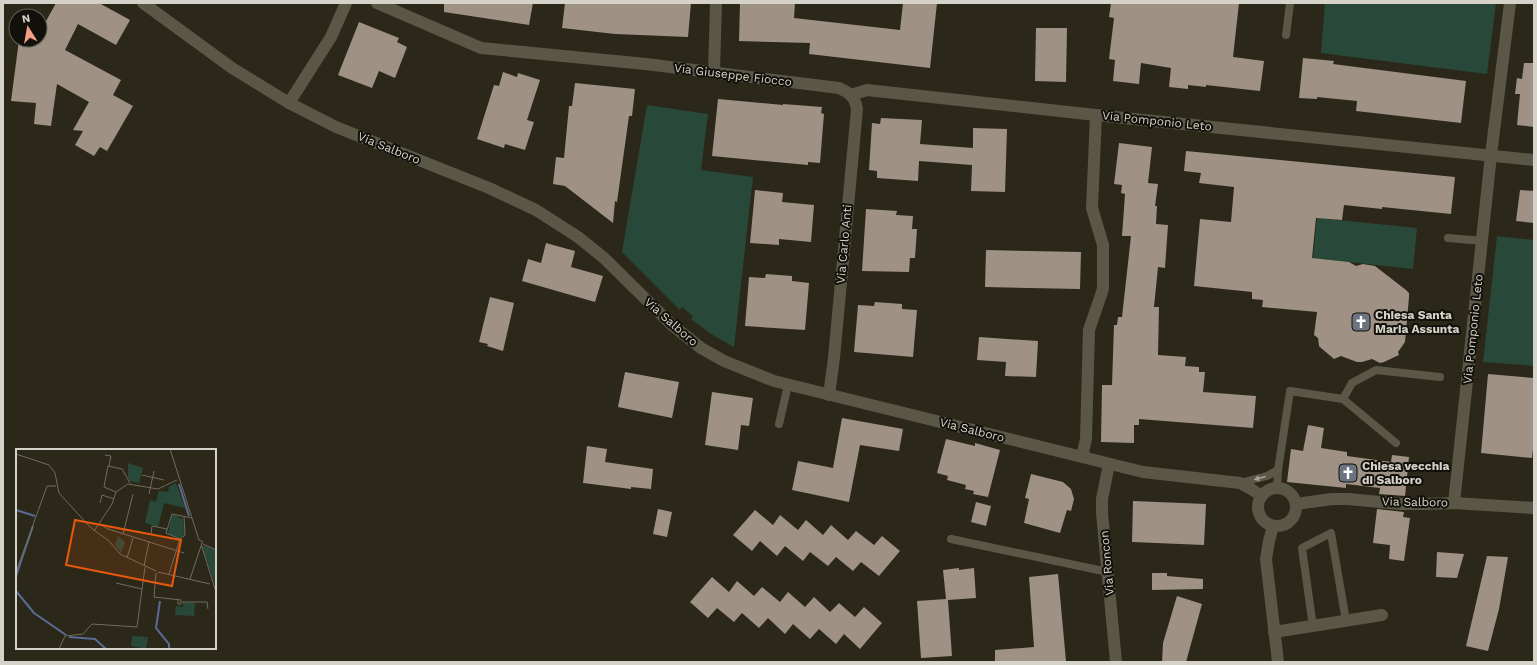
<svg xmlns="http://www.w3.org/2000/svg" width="1537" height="665" font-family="'Work Sans',sans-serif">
<rect width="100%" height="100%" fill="#2b2819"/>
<!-- green -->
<g fill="#284939">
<path d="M 1325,3 L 1496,3 L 1487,74 L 1321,53 Z"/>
<path d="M 647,105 L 708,114 L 701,170 L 753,177 L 734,347 L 711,334 L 691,319 L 693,316 L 682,307 L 680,310 L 622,252 Z"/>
<path d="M 1317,218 L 1417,228 L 1413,269 L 1313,258 Z"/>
<path d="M 1497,236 L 1534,240 L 1534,366 L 1483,362 Z"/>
</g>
<!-- building -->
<g fill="#9f9183">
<path d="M 56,3 L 99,3 L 130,20 L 116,45 L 78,24 L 65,50 L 121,80 L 113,95 L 133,106 L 107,151 L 100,147 L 94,156 L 75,145 L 83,131 L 73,130 L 89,102 L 57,84 L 51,126 L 34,124 L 36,103 L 11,101 L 19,40 L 40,40 L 40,32 Z"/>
<path d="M 444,3 L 533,3 L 529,25 L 444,12 Z"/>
<path d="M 565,3 L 691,3 L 688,37 L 615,34 L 562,28 Z"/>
<path d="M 740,3 L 795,3 L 794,18 L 900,30 L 903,3 L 937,3 L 930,68 L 809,54 L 810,43 L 739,41 Z"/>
<path d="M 1111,3 L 1239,3 L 1233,57 L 1264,61 L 1260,91 L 1206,85 L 1206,87 L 1188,85 L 1188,89 L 1169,87 L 1171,68 L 1141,63 L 1139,84 L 1113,81 L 1115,60 L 1109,59 L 1114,18 L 1109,17 Z"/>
<path d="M 359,22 L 399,38 L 397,42 L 407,47 L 395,78 L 379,71 L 372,88 L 338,75 Z"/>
<path d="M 1036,28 L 1067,28 L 1066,82 L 1035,81 Z"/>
<path d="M 1303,58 L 1334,61 L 1333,64 L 1466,81 L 1461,123 L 1356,111 L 1357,101 L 1317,97 L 1317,99 L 1299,98 Z"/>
<path d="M 1524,63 L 1534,63 L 1534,127 L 1517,125 L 1520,94 L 1515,94 L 1517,78 L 1522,79 Z"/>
<path d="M 503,72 L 517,77 L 518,73 L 540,80 L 527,120 L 534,122 L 525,150 L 505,144 L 504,148 L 477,139 L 494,85 L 499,86 Z"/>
<path d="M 575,83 L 635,89 L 632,116 L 629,116 L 617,202 L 615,201 L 613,223 L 565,186 L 553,184 L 556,157 L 564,158 L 569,106 L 572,106 Z"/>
<path d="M 718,99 L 783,105 L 783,104 L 822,107 L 821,113 L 824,114 L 820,163 L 808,162 L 808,165 L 712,156 Z"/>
<path d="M 881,118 L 922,120 L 920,144 L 973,148 L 973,128 L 1007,129 L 1005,192 L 971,191 L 972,165 L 919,161 L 918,181 L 877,178 L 877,171 L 869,170 L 872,123 L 880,124 Z"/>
<path d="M 1119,143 L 1152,147 L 1148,183 L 1158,184 L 1155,206 L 1157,206 L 1156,224 L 1168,225 L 1165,268 L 1158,267 L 1154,307 L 1159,307 L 1158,355 L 1186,357 L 1185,366 L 1199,367 L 1199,372 L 1205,372 L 1203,392 L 1256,396 L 1253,428 L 1139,419 L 1139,425 L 1134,425 L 1134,443 L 1101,442 L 1102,385 L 1112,385 L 1114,325 L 1117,325 L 1118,317 L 1122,317 L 1131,236 L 1122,236 L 1125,194 L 1121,193 L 1122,185 L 1114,184 Z"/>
<path d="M 1186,151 L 1455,177 L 1451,214 L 1382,207 L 1382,209 L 1344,205 L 1342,220 L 1316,218 L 1312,258 L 1349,262 L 1356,266 L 1363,264 L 1375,266 L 1406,290 L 1409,293 L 1409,297 L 1405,342 L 1398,352 L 1399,355 L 1384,362 L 1380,363 L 1372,359 L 1362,362 L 1357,362 L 1341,356 L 1334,359 L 1321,348 L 1319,346 L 1318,338 L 1314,335 L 1317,312 L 1262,307 L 1263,300 L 1252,299 L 1252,292 L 1194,286 L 1200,219 L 1231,222 L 1234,187 L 1199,183 L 1201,173 L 1184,171 Z"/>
<path d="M 755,190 L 783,193 L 782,202 L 814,205 L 811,242 L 779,239 L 779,245 L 750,243 Z"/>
<path d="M 1520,190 L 1534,191 L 1534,223 L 1516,221 Z"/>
<path d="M 866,209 L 897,211 L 896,215 L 913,216 L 912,229 L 917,229 L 915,258 L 910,258 L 909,272 L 862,271 Z"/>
<path d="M 546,243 L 575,251 L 571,267 L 603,276 L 595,302 L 522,281 L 528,259 L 541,263 Z"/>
<path d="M 986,250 L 1081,252 L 1080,289 L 985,287 Z"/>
<path d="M 766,274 L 792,276 L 792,281 L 809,283 L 805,330 L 745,326 L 749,277 L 765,278 Z"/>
<path d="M 490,297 L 514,303 L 503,351 L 487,346 L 488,344 L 479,342 Z"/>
<path d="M 875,302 L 902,304 L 902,309 L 917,310 L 913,357 L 854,352 L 858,305 L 874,306 Z"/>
<path d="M 979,337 L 1038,341 L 1036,377 L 1005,376 L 1006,362 L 977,360 Z"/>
<path d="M 625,372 L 679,382 L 672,418 L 618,407 Z"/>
<path d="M 1488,374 L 1534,378 L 1534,441 L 1532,458 L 1481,453 Z"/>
<path d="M 712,392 L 753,398 L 749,426 L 741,425 L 738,450 L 705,445 Z"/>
<path d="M 842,418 L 903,429 L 899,451 L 860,445 L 849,502 L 792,490 L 798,461 L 833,468 Z"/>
<path d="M 1308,425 L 1324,428 L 1321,448 L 1347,452 L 1347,456 L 1391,462 L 1392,455 L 1409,457 L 1405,496 L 1379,494 L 1380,488 L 1346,484 L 1346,488 L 1287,482 L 1291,449 L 1303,451 Z"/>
<path d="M 946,439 L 975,446 L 975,443 L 1000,450 L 988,497 L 973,494 L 974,491 L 965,489 L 966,485 L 947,480 L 948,476 L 937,473 Z"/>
<path d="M 587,446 L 607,449 L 605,462 L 653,469 L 651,489 L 631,487 L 631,489 L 583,483 Z"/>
<path d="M 1031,474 L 1063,482 L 1071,489 L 1074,499 L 1071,511 L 1067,510 L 1060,533 L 1024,523 L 1029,499 L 1025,498 Z"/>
<path d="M 1133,501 L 1206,504 L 1204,545 L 1132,542 Z"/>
<path d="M 976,502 L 991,506 L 986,526 L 971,522 Z"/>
<path d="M 658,509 L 672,512 L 667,537 L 653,534 Z"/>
<path d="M 1377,509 L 1404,512 L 1403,517 L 1410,518 L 1404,561 L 1389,559 L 1390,545 L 1373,543 Z"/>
<path d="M 755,510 L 773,525 L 780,515 L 798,530 L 806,520 L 823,535 L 831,525 L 848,540 L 856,531 L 874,545 L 882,536 L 900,551 L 879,576 L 861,562 L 853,571 L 836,557 L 828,566 L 810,552 L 803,561 L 785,546 L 777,556 L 760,541 L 752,551 L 733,535 Z"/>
<path d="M 1437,552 L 1464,554 L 1457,578 L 1436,577 Z"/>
<path d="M 1487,556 L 1508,557 L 1499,609 L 1488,651 L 1466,646 Z"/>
<path d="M 959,568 L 959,570 L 974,568 L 976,598 L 948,600 L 952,656 L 921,658 L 917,601 L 946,599 L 943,570 Z"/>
<path d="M 1152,573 L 1167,573 L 1167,576 L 1203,579 L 1203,589 L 1152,590 Z"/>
<path d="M 1058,574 L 1066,661 L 995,662 L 995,650 L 1034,647 L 1029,577 Z"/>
<path d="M 712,577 L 729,592 L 737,581 L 754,596 L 762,587 L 780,602 L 788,592 L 805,607 L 814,597 L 830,612 L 839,603 L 855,617 L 864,607 L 882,623 L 860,649 L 844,634 L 836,644 L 819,629 L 810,639 L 793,624 L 785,634 L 768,618 L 759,628 L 742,613 L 734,622 L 717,608 L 708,618 L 690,602 Z"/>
<path d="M 1177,596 L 1202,604 L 1186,662 L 1162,662 L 1163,643 Z"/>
</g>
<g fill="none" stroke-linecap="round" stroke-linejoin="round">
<!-- lane -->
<g stroke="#5b5747" stroke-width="8">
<path d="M 1286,35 L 1290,3"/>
<path d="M 1448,238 L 1483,241"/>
<path d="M 1343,399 L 1396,443"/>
<path d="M 779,424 L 788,385"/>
<path d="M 1240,483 L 1267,476 L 1278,470"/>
<path d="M 1277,488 L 1278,470 L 1290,391 L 1343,399 L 1352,383 L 1376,370 L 1440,377"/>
<path d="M 951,539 L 1108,572"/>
<path d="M 1313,627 L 1302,548 L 1331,533 L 1346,621"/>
</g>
<!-- street -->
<g stroke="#5b5747" stroke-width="12">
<path d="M 377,3 L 481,48 L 646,64 L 839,88 C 850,93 855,97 857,109 L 834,358 L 829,395"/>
<path d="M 714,72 L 716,3"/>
<path d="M 851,95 L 867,90 L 1105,116 L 1534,160"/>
<path d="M 289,103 L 331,37 L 346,3"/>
<path d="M 1082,457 L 1086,439 L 1089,330 L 1103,289 L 1103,245 L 1092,208 L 1096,115"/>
<path d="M 1109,464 L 1102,499 L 1102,513 L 1116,662"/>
<path d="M 1454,503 L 1491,155 L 1510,3"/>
<path d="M 1273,526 L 1269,541 L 1266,559 L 1278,662"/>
<path d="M 1274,632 L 1382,615"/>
</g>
<!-- secondary -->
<g stroke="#5b5747" stroke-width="12">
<path d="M 143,3 L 232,68 L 289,103 L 336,127 L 489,188 L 536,210 L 578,237 L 604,258 L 672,325 L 701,348 L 724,361 L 774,381 L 1143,472 L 1240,483 L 1251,489 L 1262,496"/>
<circle cx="1277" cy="507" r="19"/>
<path d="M 1296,504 L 1332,499 L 1348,499 L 1401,504 L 1423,504 L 1454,503 L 1534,508"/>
</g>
</g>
<!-- one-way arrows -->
<defs><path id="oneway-solid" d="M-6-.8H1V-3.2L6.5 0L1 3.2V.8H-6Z"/></defs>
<use fill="#a4a195" href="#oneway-solid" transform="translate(1260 478) rotate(165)"/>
<!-- icons -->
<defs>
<g id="church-square" transform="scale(1)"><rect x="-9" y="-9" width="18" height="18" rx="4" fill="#6b7280" stroke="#12100a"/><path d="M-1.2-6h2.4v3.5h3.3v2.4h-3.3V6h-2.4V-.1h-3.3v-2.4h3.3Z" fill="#fff"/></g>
</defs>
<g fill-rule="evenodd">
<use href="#church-square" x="1361" y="322"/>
<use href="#church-square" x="1348" y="473"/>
</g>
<g text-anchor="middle" stroke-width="4" stroke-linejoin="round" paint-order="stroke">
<!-- street labels -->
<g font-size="12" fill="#d5d3c9" stroke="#12100a">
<text transform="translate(733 75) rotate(7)" y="4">Via Giuseppe Fiocco</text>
<text transform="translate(1157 121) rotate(6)" y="4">Via Pomponio Leto</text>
<text transform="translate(389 148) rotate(22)" y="4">Via Salboro</text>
<text transform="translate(844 244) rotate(-85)" y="4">Via Carlo Anti</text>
<text transform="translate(671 322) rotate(41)" y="4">Via Salboro</text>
<text transform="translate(1473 329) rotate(-84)" y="4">Via Pomponio Leto</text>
<text transform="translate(972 430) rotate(14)" y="4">Via Salboro</text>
<text transform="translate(1415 502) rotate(1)" y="4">Via Salboro</text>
<text transform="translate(1107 563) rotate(-95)" y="4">Via Roncon</text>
</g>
<!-- poi labels -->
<g font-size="12" font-weight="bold" fill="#d5d3c9" stroke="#12100a" text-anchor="start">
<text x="1375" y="319">Chiesa Santa<tspan x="1375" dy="14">Maria Assunta</tspan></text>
<text x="1362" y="470">Chiesa vecchia<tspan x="1362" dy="14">di Salboro</tspan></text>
</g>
</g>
<!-- overview -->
<g transform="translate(16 449)">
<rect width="200" height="200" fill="#2b2819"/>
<path d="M 112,14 L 127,19 L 123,34 L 114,32 L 112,28 ZM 160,34 L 169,59 L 148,54 L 142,78 L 129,74 L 134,51 L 140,53 L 143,42 L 152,43 L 153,38 ZM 156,65 L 167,70 L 168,86 L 164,89 L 152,85 ZM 102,87 L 109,93 L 105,104 L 99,96 ZM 186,96 L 200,101 L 200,138 L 197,130 ZM 167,153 L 179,154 L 178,167 L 159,166 L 160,157 L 167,158 ZM 116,187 L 132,188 L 130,200 L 115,197 Z" fill="#284939"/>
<path fill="none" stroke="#586b93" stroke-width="2" d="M 163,35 L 173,67M 0,61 L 19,67M 0,127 L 17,77M 0,142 L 18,164 L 50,186M 144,152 L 140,179 L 153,195 L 153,200M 53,188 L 79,190 L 90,200"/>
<path fill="none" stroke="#6f6c5f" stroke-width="1" d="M 154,0 L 183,91 L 187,93 L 185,95M 0,5 L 33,16 L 39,24 L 43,44 L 74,78 L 93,92 L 104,105 L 140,122M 89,6 L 95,7 L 93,17M 126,26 L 148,31M 100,43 L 88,38 L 92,17 L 106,20 L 114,34M 133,45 L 138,22M 84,54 L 86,46 L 98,50M 84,75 L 92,80 L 168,104M 78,82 L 96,55 L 100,43 L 112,35 L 142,40 L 161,31M 107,85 L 117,45M 135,85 L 136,77 L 151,80M 164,90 L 150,84 L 156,65 L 176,69M 185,95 L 200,143M 187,95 L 200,101M 111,109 L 117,89M 128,117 L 133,93M 0,123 L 31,37 L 40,37M 142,123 L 194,135M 140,124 L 138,148 L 165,151 L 165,155 L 162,155 L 162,150M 153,125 L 164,90 L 169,86 L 168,67M 174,130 L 185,97M 100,134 L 126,140M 166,153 L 191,153 L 192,160M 43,200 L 49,187 L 67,185 L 76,175 L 121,178 L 129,118"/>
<path fill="#e8590c" fill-opacity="0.15" stroke="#e8590c" stroke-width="2" d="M 59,71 L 165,91 L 156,137 L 50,116 Z"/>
<rect width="200" height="200" fill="none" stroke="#d5d3c9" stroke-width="2"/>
</g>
<!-- border -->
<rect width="1537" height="665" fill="none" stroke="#d5d3c9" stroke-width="8"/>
<!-- north arrow -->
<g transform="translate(28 28) rotate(349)"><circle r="19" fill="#12100a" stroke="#605e56"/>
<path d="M0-3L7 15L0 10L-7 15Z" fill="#f49e87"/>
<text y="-6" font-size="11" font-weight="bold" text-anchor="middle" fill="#d5d3c9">N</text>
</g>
</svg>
